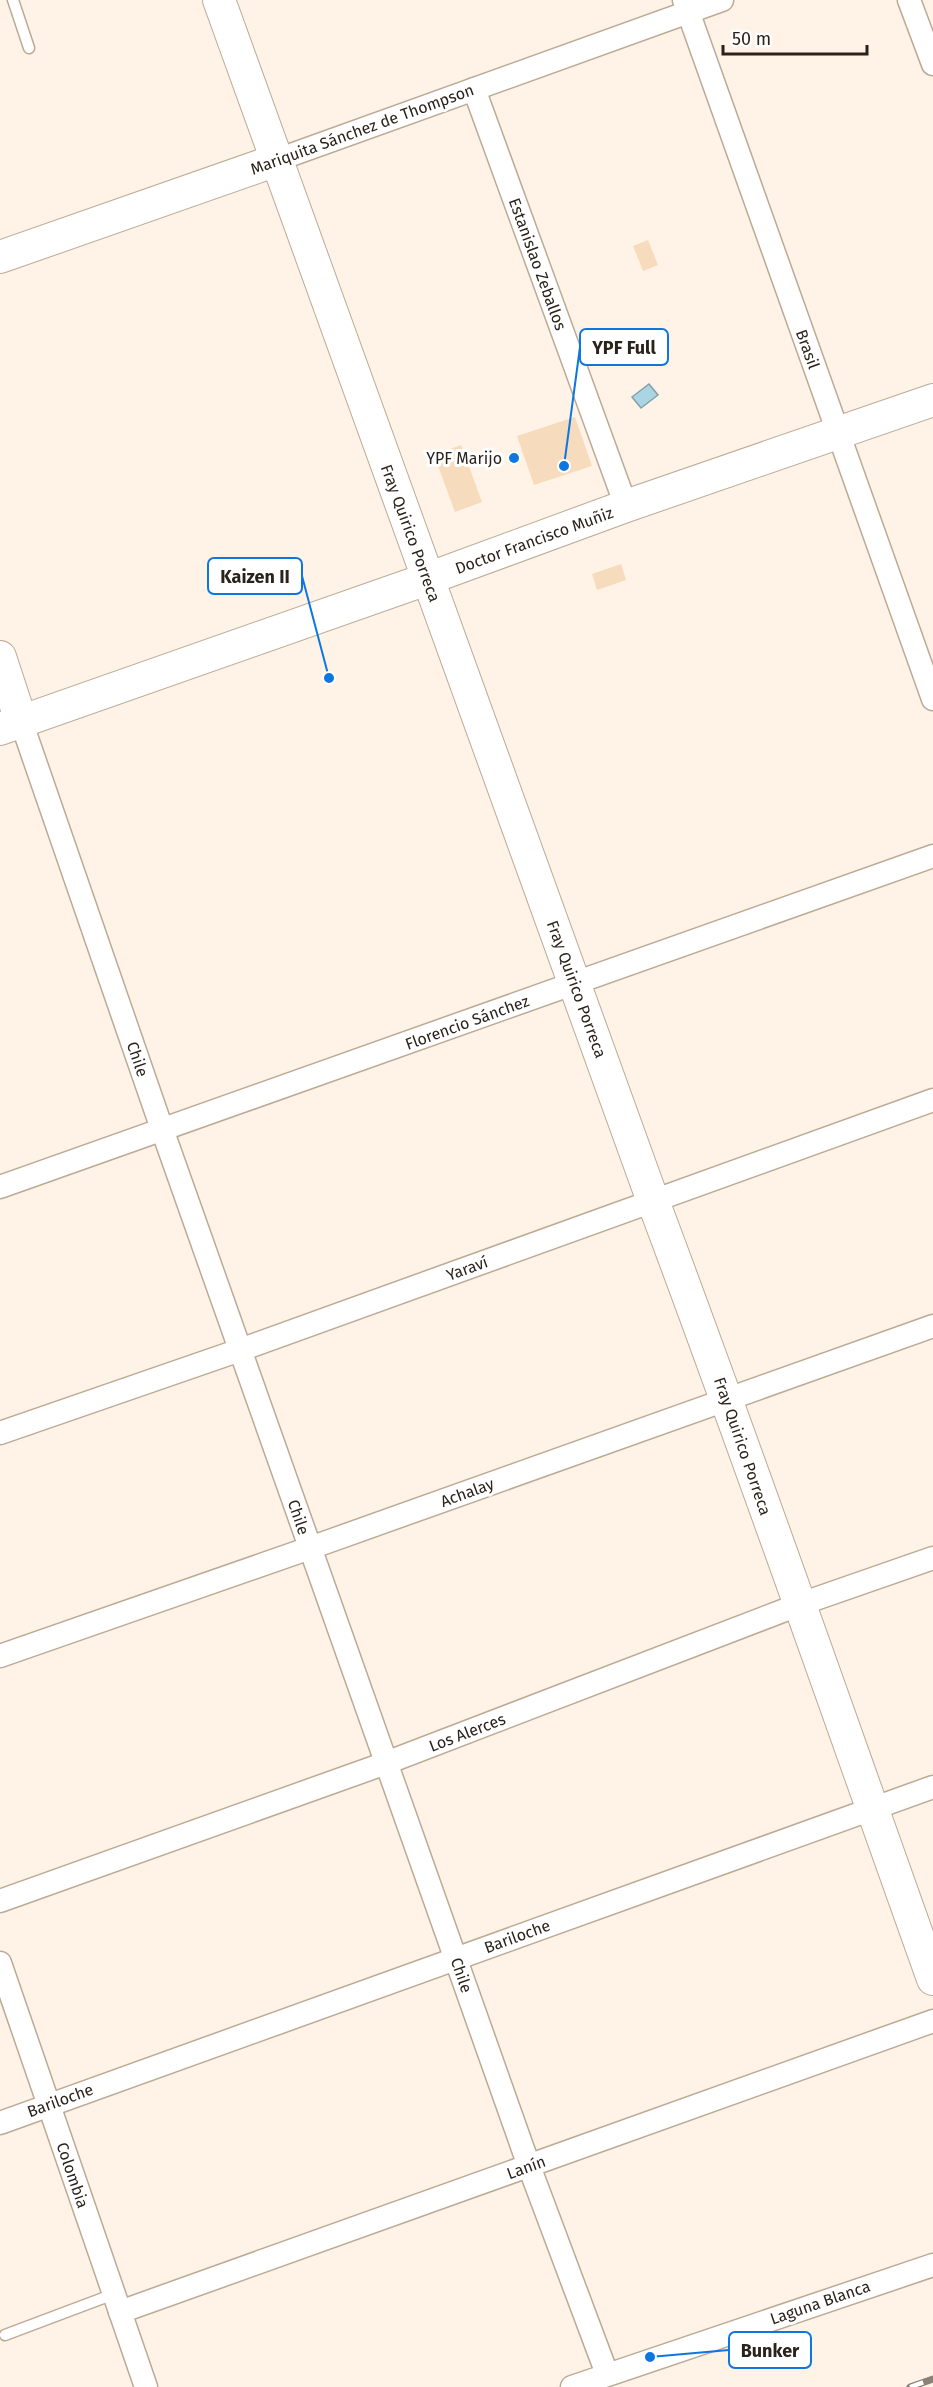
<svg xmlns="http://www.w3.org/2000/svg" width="933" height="2387" font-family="'Fira Sans',sans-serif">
<rect width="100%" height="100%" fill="#fef3e6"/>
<!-- water -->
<path fill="#aad5e5" stroke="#84a0a8" stroke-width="1.5" d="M 649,384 L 658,395 L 641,408 L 632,397 Z"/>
<!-- building -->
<g fill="#f6dbbc">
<path d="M 648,240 L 658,265 L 643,271 L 633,246 Z"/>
<path d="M 575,417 L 592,466 L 534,485 L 517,436 Z"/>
<path d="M 461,445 L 482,502 L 455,512 L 434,455 Z"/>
<path d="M 621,564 L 626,580 L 597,590 L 592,574 Z"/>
</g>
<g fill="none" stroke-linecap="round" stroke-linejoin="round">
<!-- service casing -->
<g stroke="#bcaa95" stroke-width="13">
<g id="service">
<path d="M 13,0 L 29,48"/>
<path d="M 5,2335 L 114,2294"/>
</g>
</g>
<!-- minor casing -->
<g stroke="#bcaa95" stroke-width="25">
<g id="minor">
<path d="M 684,0 L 933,699"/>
<path d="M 909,0 L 933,64"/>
<path d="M 474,89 L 626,506"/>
<path d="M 277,160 L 722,0"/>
<path d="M 21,721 L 162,1129 L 529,2166 L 607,2374"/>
<path d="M 0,1187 L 933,856"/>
<path d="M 0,1433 L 240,1350 L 933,1100"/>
<path d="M 0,1656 L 310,1548 L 933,1326"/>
<path d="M 0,1901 L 386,1763 L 798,1605 L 933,1558"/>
<path d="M 0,1963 L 146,2387"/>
<path d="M 0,2123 L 933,1787"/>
<path d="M 120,2312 L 933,2021"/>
<path d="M 572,2387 L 933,2265"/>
</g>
</g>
<!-- secondary casing -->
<g stroke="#bcaa95" stroke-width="34">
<g id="secondary">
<path d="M 219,0 L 653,1201 C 750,1459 840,1719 933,1979"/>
<path d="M 0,257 L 277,160"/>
<path d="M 0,657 L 21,721"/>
<path d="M 0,729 L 427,579 L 626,506 L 933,400"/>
</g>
</g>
<!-- service -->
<use href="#service" stroke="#fff" stroke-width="10"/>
<!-- minor -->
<use href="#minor" stroke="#fff" stroke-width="22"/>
<!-- secondary -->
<use href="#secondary" stroke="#fff" stroke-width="32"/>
<!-- rail casing -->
<g stroke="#8a8277" stroke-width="7">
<path id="rail" d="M 910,2387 L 933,2379"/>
</g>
<!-- rail -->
<use href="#rail" stroke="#fff" stroke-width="4.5" stroke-dasharray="14" stroke-linecap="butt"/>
</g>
<!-- markers -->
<circle fill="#0e77df" stroke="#fff" stroke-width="2" cx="514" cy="458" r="6"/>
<g text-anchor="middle" stroke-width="6" stroke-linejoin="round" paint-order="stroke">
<!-- street labels -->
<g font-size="16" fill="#2a231b" stroke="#fff">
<text transform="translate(362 129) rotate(-20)" y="6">Mariquita Sánchez de Thompson</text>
<text transform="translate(538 264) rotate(70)" y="6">Estanislao Zeballos</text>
<text transform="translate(808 349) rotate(70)" y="6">Brasil</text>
<text transform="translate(411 533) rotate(70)" y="6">Fray Quirico Porreca</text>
<text transform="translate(534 540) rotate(-20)" y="6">Doctor Francisco Muñiz</text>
<text transform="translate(577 989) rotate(70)" y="6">Fray Quirico Porreca</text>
<text transform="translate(467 1022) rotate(-20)" y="6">Florencio Sánchez</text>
<text transform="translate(138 1059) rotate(71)" y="6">Chile</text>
<text transform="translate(467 1268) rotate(-20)" y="6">Yaraví</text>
<text transform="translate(743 1446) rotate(71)" y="6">Fray Quirico Porreca</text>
<text transform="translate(467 1492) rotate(-20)" y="6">Achalay</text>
<text transform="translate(299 1517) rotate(71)" y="6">Chile</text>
<text transform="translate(467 1732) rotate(-21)" y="6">Los Alerces</text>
<text transform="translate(517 1936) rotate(-20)" y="6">Bariloche</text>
<text transform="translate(462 1975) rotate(71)" y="6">Chile</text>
<text transform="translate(60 2100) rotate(-20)" y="6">Bariloche</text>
<text transform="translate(526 2167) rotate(-20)" y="6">Lanín</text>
<text transform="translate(73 2175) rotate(71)" y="6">Colombia</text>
<text transform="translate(820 2302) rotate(-19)" y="6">Laguna Blanca</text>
</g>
<!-- poi labels -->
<g font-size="16" fill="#2a231b" stroke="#fff" text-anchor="end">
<text x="502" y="464">YPF Marijo</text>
</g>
</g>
<!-- callouts -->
<path fill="none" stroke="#0e77df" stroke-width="2" d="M564 466L580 347M329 678L302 576M650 2357L729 2350"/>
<g fill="#0e77df" stroke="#fff" stroke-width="2">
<circle cx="564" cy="466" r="6"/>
<circle cx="329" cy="678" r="6"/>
<circle cx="650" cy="2357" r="6"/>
</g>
<g fill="#fff" stroke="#0e77df" stroke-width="2">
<rect x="580" y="329" width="88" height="36" rx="6"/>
<rect x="208" y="558" width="94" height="36" rx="6"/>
<rect x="729" y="2332" width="82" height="36" rx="6"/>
</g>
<g font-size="18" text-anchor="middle" font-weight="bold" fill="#2a231b">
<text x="624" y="354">YPF Full</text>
<text x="255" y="583">Kaizen II</text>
<text x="770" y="2357">Bunker</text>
</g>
<!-- scale -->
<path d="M723 45v9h144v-9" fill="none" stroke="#2a231b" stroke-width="3"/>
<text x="732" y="45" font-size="18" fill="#2a231b" stroke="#ffffff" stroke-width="4.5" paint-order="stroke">50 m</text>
</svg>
